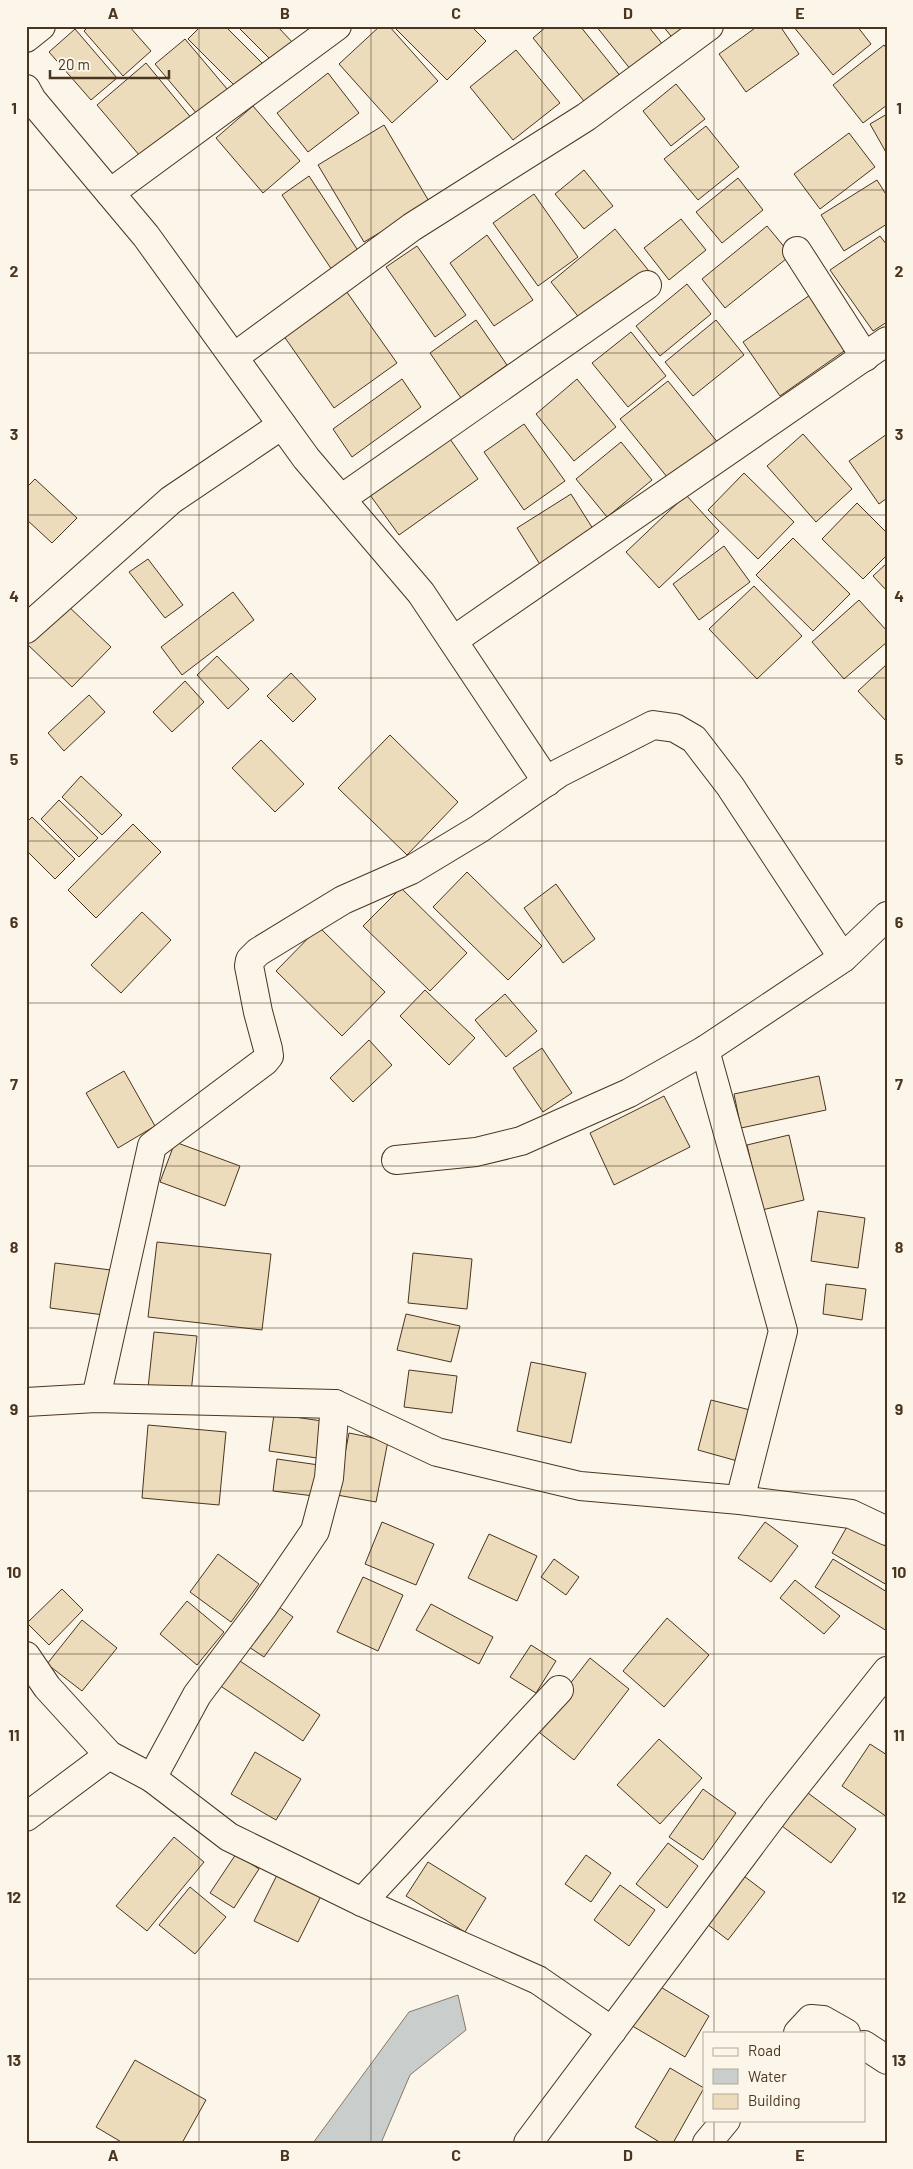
<svg xmlns="http://www.w3.org/2000/svg" width="913" height="2169" font-family="Barlow,sans-serif">
<rect width="100%" height="100%" fill="#fbf6e9"/>
<!-- water -->
<path fill="#c9cecd" stroke="#887966" d="M 458,1995 L 466,2030 L 410,2075 L 381,2143 L 313,2143 L 409,2012 Z"/>
<!-- building -->
<g fill="#ecdcbc" stroke="#4a3520">
<path d="M 89,26 L 129,26 L 151,51 L 123,76 L 84,31 Z"/>
<path d="M 201,26 L 225,26 L 266,67 L 241,92 L 188,39 Z"/>
<path d="M 237,26 L 277,26 L 295,45 L 276,65 Z"/>
<path d="M 380,26 L 389,26 L 438,81 L 392,123 L 339,64 Z"/>
<path d="M 393,26 L 471,26 L 486,41 L 447,80 Z"/>
<path d="M 547,26 L 580,26 L 622,78 L 588,106 L 533,38 Z"/>
<path d="M 596,26 L 648,26 L 668,51 L 635,75 Z"/>
<path d="M 663,26 L 701,26 L 678,45 Z"/>
<path d="M 758,26 L 780,26 L 799,54 L 746,92 L 719,54 Z"/>
<path d="M 793,26 L 857,26 L 871,44 L 833,75 Z"/>
<path d="M 75,29 L 117,78 L 91,100 L 49,52 Z"/>
<path d="M 185,39 L 233,96 L 203,121 L 155,64 Z"/>
<path d="M 884,45 L 887,49 L 887,105 L 863,123 L 833,85 Z"/>
<path d="M 516,50 L 560,103 L 513,140 L 470,87 Z"/>
<path d="M 146,63 L 193,120 L 145,162 L 97,105 Z"/>
<path d="M 328,73 L 359,113 L 308,152 L 277,113 Z"/>
<path d="M 676,84 L 705,119 L 671,146 L 643,111 Z"/>
<path d="M 253,106 L 300,161 L 263,193 L 216,138 Z"/>
<path d="M 887,114 L 887,154 L 870,124 Z"/>
<path d="M 384,125 L 430,203 L 364,242 L 318,165 Z"/>
<path d="M 706,126 L 739,167 L 698,200 L 664,159 Z"/>
<path d="M 849,133 L 875,167 L 820,209 L 794,174 Z"/>
<path d="M 584,170 L 613,206 L 584,229 L 555,194 Z"/>
<path d="M 309,176 L 359,252 L 332,270 L 282,195 Z"/>
<path d="M 738,178 L 763,210 L 722,243 L 696,212 Z"/>
<path d="M 877,180 L 887,196 L 887,224 L 844,251 L 821,215 Z"/>
<path d="M 534,194 L 578,257 L 538,286 L 493,223 Z"/>
<path d="M 681,219 L 706,250 L 669,280 L 644,248 Z"/>
<path d="M 767,226 L 791,255 L 725,308 L 702,279 Z"/>
<path d="M 615,229 L 649,271 L 584,324 L 551,282 Z"/>
<path d="M 487,235 L 533,300 L 494,326 L 450,263 Z"/>
<path d="M 880,236 L 887,245 L 887,322 L 873,331 L 830,270 Z"/>
<path d="M 417,246 L 466,315 L 435,337 L 386,267 Z"/>
<path d="M 687,284 L 711,314 L 660,356 L 636,326 Z"/>
<path d="M 344,288 L 397,363 L 334,408 L 281,332 Z"/>
<path d="M 810,295 L 847,349 L 780,396 L 743,342 Z"/>
<path d="M 476,320 L 507,365 L 461,398 L 430,353 Z"/>
<path d="M 716,320 L 744,355 L 693,396 L 665,362 Z"/>
<path d="M 631,332 L 666,376 L 628,407 L 592,363 Z"/>
<path d="M 402,379 L 421,407 L 352,457 L 333,429 Z"/>
<path d="M 577,379 L 616,427 L 574,461 L 536,414 Z"/>
<path d="M 668,381 L 719,444 L 672,483 L 620,419 Z"/>
<path d="M 524,424 L 565,481 L 524,510 L 484,452 Z"/>
<path d="M 803,434 L 852,489 L 816,522 L 767,466 Z"/>
<path d="M 887,434 L 887,498 L 879,504 L 849,461 Z"/>
<path d="M 450,439 L 478,479 L 399,535 L 370,495 Z"/>
<path d="M 621,442 L 652,480 L 607,517 L 576,479 Z"/>
<path d="M 744,473 L 794,522 L 758,559 L 708,510 Z"/>
<path d="M 35,479 L 77,518 L 52,543 L 26,519 L 26,488 Z"/>
<path d="M 571,494 L 595,532 L 541,566 L 517,528 Z"/>
<path d="M 686,495 L 719,531 L 659,588 L 626,552 Z"/>
<path d="M 857,503 L 887,533 L 887,555 L 863,579 L 822,539 Z"/>
<path d="M 793,538 L 850,594 L 813,631 L 756,575 Z"/>
<path d="M 724,546 L 750,582 L 699,620 L 673,584 Z"/>
<path d="M 148,559 L 183,605 L 165,618 L 129,572 Z"/>
<path d="M 887,563 L 887,591 L 873,576 Z"/>
<path d="M 754,586 L 802,636 L 757,679 L 709,629 Z"/>
<path d="M 233,592 L 254,620 L 182,675 L 161,647 Z"/>
<path d="M 859,600 L 887,631 L 887,642 L 844,679 L 812,642 Z"/>
<path d="M 65,603 L 111,647 L 72,687 L 26,643 Z"/>
<path d="M 217,656 L 249,689 L 228,709 L 197,675 Z"/>
<path d="M 887,664 L 887,722 L 858,691 Z"/>
<path d="M 291,673 L 316,699 L 293,722 L 267,696 Z"/>
<path d="M 185,681 L 204,702 L 172,732 L 153,712 Z"/>
<path d="M 89,695 L 105,712 L 64,751 L 48,733 Z"/>
<path d="M 390,735 L 458,802 L 407,855 L 338,788 Z"/>
<path d="M 261,740 L 304,784 L 275,812 L 232,768 Z"/>
<path d="M 81,776 L 122,815 L 102,835 L 62,797 Z"/>
<path d="M 59,800 L 98,838 L 79,857 L 41,819 Z"/>
<path d="M 32,817 L 75,859 L 55,879 L 26,850 L 26,823 Z"/>
<path d="M 133,824 L 161,852 L 96,918 L 68,890 Z"/>
<path d="M 467,872 L 542,946 L 508,980 L 433,907 Z"/>
<path d="M 556,884 L 595,939 L 563,963 L 524,908 Z"/>
<path d="M 401,888 L 467,953 L 430,991 L 363,926 Z"/>
<path d="M 142,912 L 171,940 L 121,993 L 91,965 Z"/>
<path d="M 319,927 L 385,992 L 342,1036 L 276,971 Z"/>
<path d="M 425,990 L 475,1038 L 449,1065 L 400,1016 Z"/>
<path d="M 505,994 L 537,1031 L 506,1057 L 475,1020 Z"/>
<path d="M 369,1040 L 392,1065 L 353,1102 L 330,1078 Z"/>
<path d="M 542,1048 L 572,1093 L 543,1112 L 513,1068 Z"/>
<path d="M 124,1071 L 155,1126 L 118,1148 L 86,1093 Z"/>
<path d="M 819,1076 L 826,1110 L 741,1128 L 734,1094 Z"/>
<path d="M 664,1096 L 690,1147 L 614,1185 L 590,1133 Z"/>
<path d="M 789,1135 L 804,1200 L 762,1210 L 747,1145 Z"/>
<path d="M 175,1142 L 240,1166 L 225,1206 L 160,1182 Z"/>
<path d="M 818,1211 L 865,1218 L 858,1268 L 811,1261 Z"/>
<path d="M 157,1242 L 271,1254 L 262,1330 L 148,1317 Z"/>
<path d="M 413,1253 L 472,1259 L 467,1309 L 408,1303 Z"/>
<path d="M 55,1263 L 111,1270 L 104,1315 L 50,1308 Z"/>
<path d="M 826,1284 L 866,1289 L 862,1320 L 823,1314 Z"/>
<path d="M 406,1314 L 460,1326 L 451,1362 L 397,1350 Z"/>
<path d="M 154,1332 L 197,1336 L 191,1393 L 148,1388 Z"/>
<path d="M 531,1362 L 586,1373 L 571,1443 L 517,1431 Z"/>
<path d="M 409,1370 L 457,1376 L 452,1413 L 404,1407 Z"/>
<path d="M 711,1400 L 754,1411 L 741,1462 L 698,1450 Z"/>
<path d="M 274,1414 L 322,1421 L 317,1458 L 269,1451 Z"/>
<path d="M 148,1425 L 226,1432 L 219,1505 L 142,1498 Z"/>
<path d="M 349,1433 L 388,1441 L 376,1502 L 337,1495 Z"/>
<path d="M 277,1459 L 319,1465 L 314,1496 L 273,1491 Z"/>
<path d="M 382,1522 L 434,1544 L 416,1585 L 365,1564 Z"/>
<path d="M 765,1522 L 798,1546 L 771,1582 L 738,1558 Z"/>
<path d="M 848,1525 L 887,1547 L 887,1585 L 832,1553 Z"/>
<path d="M 489,1534 L 537,1556 L 517,1601 L 468,1578 Z"/>
<path d="M 218,1554 L 259,1584 L 231,1622 L 190,1592 Z"/>
<path d="M 554,1559 L 579,1577 L 566,1595 L 541,1577 Z"/>
<path d="M 833,1559 L 887,1592 L 887,1631 L 815,1587 Z"/>
<path d="M 363,1577 L 403,1595 L 378,1651 L 337,1632 Z"/>
<path d="M 795,1580 L 840,1616 L 824,1634 L 780,1598 Z"/>
<path d="M 62,1589 L 83,1610 L 49,1645 L 27,1623 Z"/>
<path d="M 187,1601 L 224,1632 L 197,1665 L 160,1634 Z"/>
<path d="M 272,1602 L 293,1617 L 264,1657 L 243,1643 Z"/>
<path d="M 431,1604 L 493,1637 L 479,1664 L 416,1630 Z"/>
<path d="M 667,1618 L 709,1655 L 664,1707 L 623,1671 Z"/>
<path d="M 82,1620 L 117,1648 L 82,1691 L 47,1664 Z"/>
<path d="M 531,1645 L 556,1661 L 536,1693 L 510,1677 Z"/>
<path d="M 590,1658 L 629,1689 L 574,1760 L 535,1729 Z"/>
<path d="M 237,1659 L 320,1715 L 303,1741 L 219,1685 Z"/>
<path d="M 659,1739 L 702,1778 L 660,1824 L 617,1785 Z"/>
<path d="M 870,1744 L 887,1755 L 887,1817 L 842,1786 Z"/>
<path d="M 255,1752 L 301,1779 L 276,1820 L 231,1794 Z"/>
<path d="M 703,1789 L 736,1813 L 703,1860 L 669,1837 Z"/>
<path d="M 804,1790 L 856,1829 L 831,1863 L 778,1823 Z"/>
<path d="M 174,1837 L 204,1862 L 147,1931 L 116,1906 Z"/>
<path d="M 668,1843 L 698,1866 L 667,1908 L 636,1884 Z"/>
<path d="M 236,1854 L 259,1869 L 234,1908 L 210,1893 Z"/>
<path d="M 586,1855 L 611,1873 L 591,1902 L 565,1884 Z"/>
<path d="M 428,1862 L 486,1898 L 465,1932 L 406,1896 Z"/>
<path d="M 736,1870 L 765,1892 L 728,1940 L 699,1918 Z"/>
<path d="M 279,1871 L 323,1892 L 298,1942 L 254,1921 Z"/>
<path d="M 620,1885 L 655,1910 L 629,1946 L 594,1920 Z"/>
<path d="M 190,1887 L 226,1917 L 195,1954 L 159,1925 Z"/>
<path d="M 654,1983 L 709,2016 L 685,2057 L 629,2024 Z"/>
<path d="M 135,2060 L 206,2100 L 182,2143 L 123,2143 L 96,2127 Z"/>
<path d="M 670,2068 L 704,2088 L 673,2143 L 661,2143 L 635,2127 Z"/>
</g>
<g fill="none" stroke-linecap="round" stroke-linejoin="round">
<!-- minor casing -->
<g stroke="#4a3520" stroke-width="30">
<g id="minor">
<path d="M 26,38 L 41,26"/>
<path d="M 26,89 L 32,100 L 146,236 L 306,458 L 421,593 L 547,782"/>
<path d="M 110,193 L 337,26"/>
<path d="M 797,251 L 865,357"/>
<path d="M 234,357 L 412,227 L 586,117 L 709,26"/>
<path d="M 341,499 L 647,285"/>
<path d="M 26,629 L 171,500 L 282,425"/>
<path d="M 454,640 L 887,341"/>
<path d="M 705,1050 L 783,1331 L 740,1500"/>
<path d="M 396,1160 L 476,1152 L 521,1141 L 629,1093 L 705,1050 L 843,958 L 887,916"/>
<path d="M 96,1398 L 152,1146 L 265,1061 L 269,1056 L 268,1049 L 258,1012 L 249,966 L 250,960 L 258,952 L 343,900 L 411,870 L 479,829 L 559,773 L 653,725 L 675,728 L 694,739 L 730,786 L 843,958"/>
<path d="M 26,1402 L 96,1398 L 335,1404 L 437,1452 L 580,1486 L 740,1500 L 851,1514 L 887,1531"/>
<path d="M 26,1656 L 47,1687 L 109,1755 L 152,1778 L 229,1837 L 362,1902 L 538,1980 L 612,2031"/>
<path d="M 152,1778 L 197,1695 L 263,1607 L 315,1531 L 329,1478 L 335,1404"/>
<path d="M 26,1817 L 109,1755"/>
<path d="M 362,1902 L 559,1690"/>
<path d="M 798,2033 L 811,2019 L 823,2020 L 846,2033"/>
<path d="M 864,2045 L 887,2060"/>
<path d="M 707,2143 L 726,2120"/>
</g>
</g>
<!-- tertiary casing -->
<g stroke="#4a3520" stroke-width="30">
<path id="tertiary" d="M 528,2143 L 779,1807 L 887,1671"/>
</g>
<!-- minor -->
<use href="#minor" stroke="#fbf6e9" stroke-width="28"/>
<!-- tertiary -->
<use href="#tertiary" stroke="#fbf6e9" stroke-width="28"/>
</g>
<!-- grid -->
<path fill="none" stroke="#4a3520" stroke-width="1" stroke-opacity="0.55" d="M 199,26 L 199,2143M 371,26 L 371,2143M 542,26 L 542,2143M 714,26 L 714,2033M 26,190 L 887,190M 26,353 L 887,353M 26,515 L 887,515M 26,678 L 887,678M 26,841 L 887,841M 26,1003 L 887,1003M 26,1166 L 887,1166M 26,1328 L 887,1328M 26,1491 L 887,1491M 26,1654 L 887,1654M 26,1816 L 887,1816M 26,1979 L 887,1979M 714,2120 L 714,2143"/>
<!-- border -->
<rect width="913" height="2169" fill="none" stroke="#fbf6e9" stroke-width="55"/>
<!-- legend -->
<rect x="703" y="2032" width="162" height="90" fill="#fbf6e9" stroke="#b4a999"/>
<rect x="713" y="2048" width="25" height="8" fill="#fbf6e9" stroke="#b4a999"/>
<text x="748" y="2056" font-size="15" fill="#4a3520">Road</text>
<rect x="713" y="2069" width="25" height="15" fill="#c9cecd" stroke="#b4a999"/>
<text x="748" y="2082" font-size="15" fill="#4a3520">Water</text>
<rect x="713" y="2094" width="25" height="15" fill="#ecdcbc" stroke="#b4a999"/>
<text x="748" y="2106" font-size="15" fill="#4a3520">Building</text>
<!-- scale -->
<path d="M50 70v8h119v-8" fill="none" stroke="#4a3520" stroke-width="2.5"/>
<text x="58" y="70" font-size="15" fill="#4a3520" stroke="#fbf6e9" stroke-width="4" paint-order="stroke">20 m</text>
<rect x="28" y="28" width="858" height="2114" fill="none" stroke="#4a3520" stroke-width="2"/>
<g font-size="16" text-anchor="middle" font-weight="bold" fill="#4a3520">
<text x="113" y="19">A</text>
<text x="285" y="19">B</text>
<text x="456" y="19">C</text>
<text x="628" y="19">D</text>
<text x="800" y="19">E</text>
<text x="14" y="114">1</text>
<text x="899" y="114">1</text>
<text x="14" y="277">2</text>
<text x="899" y="277">2</text>
<text x="14" y="440">3</text>
<text x="899" y="440">3</text>
<text x="14" y="602">4</text>
<text x="899" y="602">4</text>
<text x="14" y="765">5</text>
<text x="899" y="765">5</text>
<text x="14" y="928">6</text>
<text x="899" y="928">6</text>
<text x="14" y="1090">7</text>
<text x="899" y="1090">7</text>
<text x="14" y="1253">8</text>
<text x="899" y="1253">8</text>
<text x="14" y="1415">9</text>
<text x="899" y="1415">9</text>
<text x="14" y="1578">10</text>
<text x="899" y="1578">10</text>
<text x="14" y="1741">11</text>
<text x="899" y="1741">11</text>
<text x="14" y="1903">12</text>
<text x="899" y="1903">12</text>
<text x="14" y="2066">13</text>
<text x="899" y="2066">13</text>
<text x="113" y="2161">A</text>
<text x="285" y="2161">B</text>
<text x="456" y="2161">C</text>
<text x="628" y="2161">D</text>
<text x="800" y="2161">E</text>
</g>
</svg>
